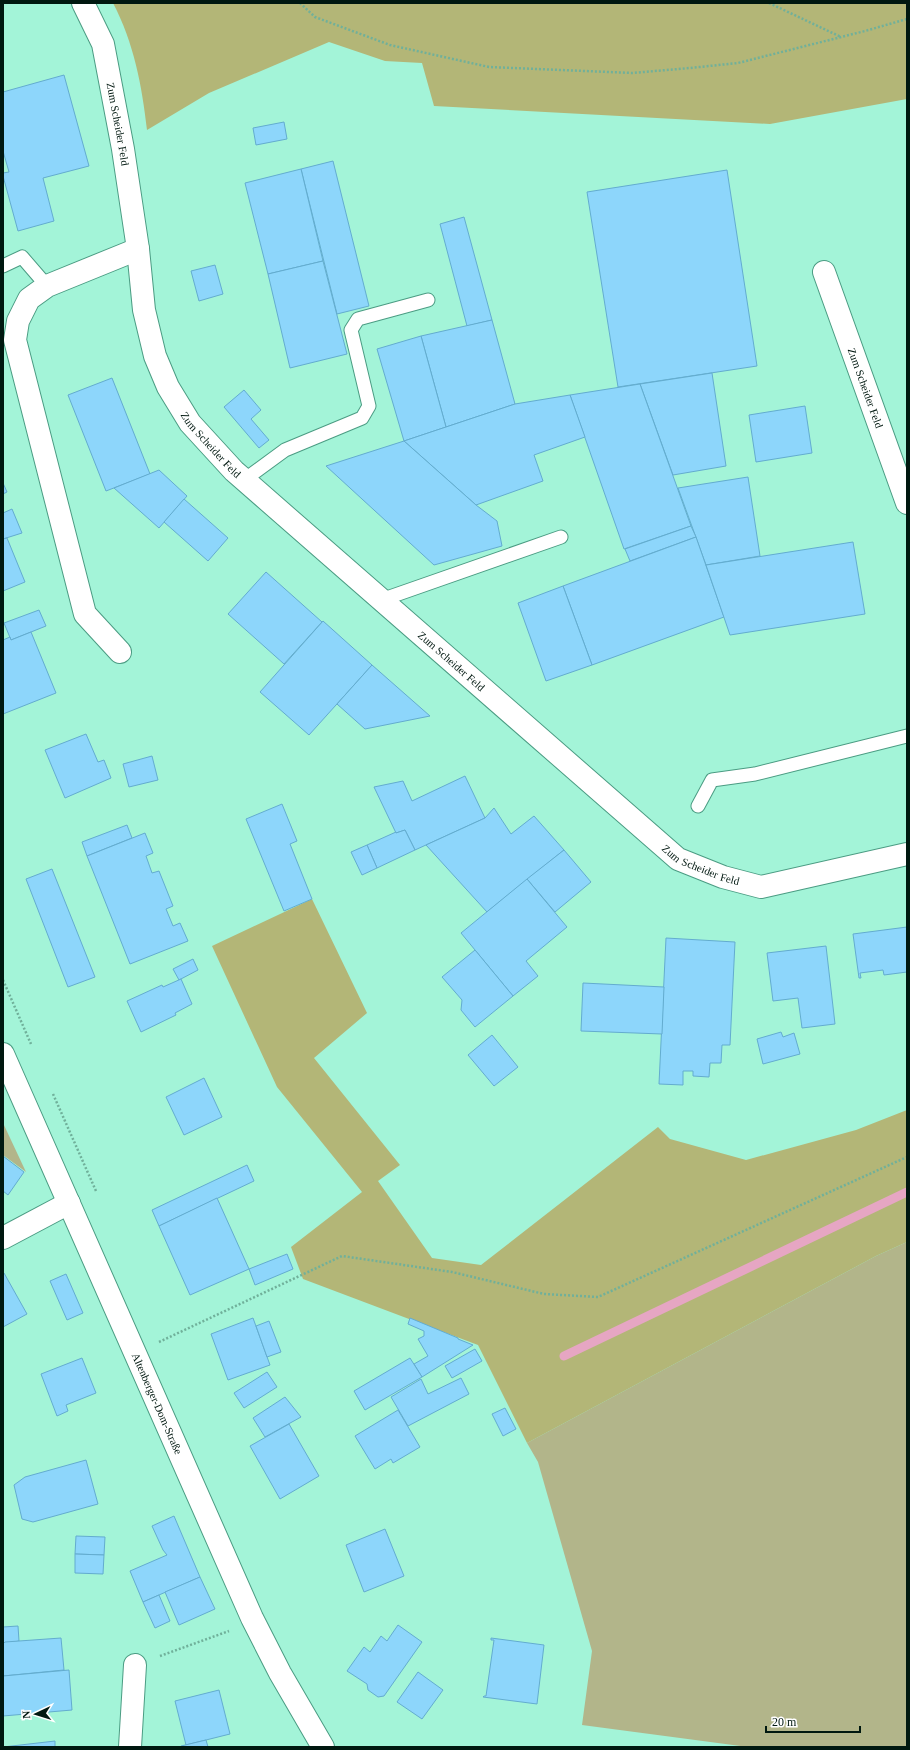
<svg xmlns="http://www.w3.org/2000/svg" width="910" height="1750" font-family="'Times New Roman',serif">
<rect width="100%" height="100%" fill="#a3f4d8"/>
<!-- green -->
<g fill="#b2b58a">
<path d="M 3,1123 L 26,1172 L 3,1155 Z"/>
<path d="M 907,1242 L 907,1747 L 748,1747 L 582,1725 L 592,1651 L 538,1462 L 527,1443 L 876,1256 Z"/>
</g>
<!-- forest -->
<g fill="#b3b677">
<path d="M 113,3 L 907,3 L 907,99 L 770,124 L 434,106 L 422,63 L 385,61 L 329,42 L 209,93 L 147,130 C 142,86 134,43 113,3 Z"/>
<path d="M 312,899 L 367,1013 L 314,1058 L 400,1165 L 378,1181 L 432,1258 L 481,1265 L 658,1127 L 670,1139 L 746,1160 L 856,1130 L 907,1110 L 907,1242 L 876,1256 L 527,1443 L 478,1345 L 303,1279 L 291,1247 L 362,1192 L 277,1087 L 212,946 Z"/>
</g>
<g fill="none" stroke-linecap="round" stroke-linejoin="round">
<!-- stream -->
<path stroke="#e6a6c3" stroke-width="9" d="M 564,1356 L 907,1192"/>
</g>
<!-- building -->
<g fill="#8dd6fb" stroke="#63accf">
<path d="M 64,75 L 89,166 L 43,178 L 54,221 L 18,231 L 3,176 L 3,173 L 9,172 L 3,151 L 3,92 Z"/>
<path d="M 284,122 L 287,139 L 256,145 L 253,128 Z"/>
<path d="M 333,161 L 369,306 L 337,314 L 301,169 Z"/>
<path d="M 301,169 L 323,261 L 268,274 L 245,183 Z"/>
<path d="M 727,170 L 757,366 L 618,387 L 587,192 Z"/>
<path d="M 464,217 L 492,320 L 467,326 L 440,224 Z"/>
<path d="M 323,261 L 347,354 L 290,368 L 268,274 Z"/>
<path d="M 215,265 L 223,294 L 199,301 L 191,271 Z"/>
<path d="M 492,320 L 515,404 L 446,427 L 421,336 Z"/>
<path d="M 421,336 L 446,427 L 404,441 L 377,349 Z"/>
<path d="M 712,373 L 726,466 L 673,475 L 640,384 Z"/>
<path d="M 112,378 L 150,474 L 106,491 L 68,395 Z"/>
<path d="M 640,384 L 691,526 L 624,549 L 570,395 Z"/>
<path d="M 244,390 L 261,410 L 251,419 L 269,440 L 259,448 L 224,407 Z"/>
<path d="M 570,395 L 585,437 L 534,455 L 543,481 L 476,505 L 404,441 L 515,404 Z"/>
<path d="M 805,406 L 812,453 L 756,462 L 749,415 Z"/>
<path d="M 404,441 L 476,505 L 497,521 L 502,546 L 434,565 L 326,466 Z"/>
<path d="M 159,470 L 187,496 L 159,528 L 114,488 Z"/>
<path d="M 748,477 L 760,556 L 706,565 L 678,488 Z"/>
<path d="M 3,483 L 7,492 L 3,494 Z"/>
<path d="M 184,499 L 228,538 L 208,561 L 164,522 Z"/>
<path d="M 12,509 L 22,533 L 3,539 L 3,513 Z"/>
<path d="M 691,526 L 696,537 L 630,561 L 625,549 Z"/>
<path d="M 696,537 L 724,617 L 592,665 L 563,586 Z"/>
<path d="M 7,538 L 25,582 L 3,591 L 3,539 Z"/>
<path d="M 853,542 L 865,614 L 730,635 L 706,565 Z"/>
<path d="M 266,572 L 322,622 L 284,664 L 228,614 Z"/>
<path d="M 563,586 L 592,665 L 546,681 L 518,603 Z"/>
<path d="M 39,610 L 46,626 L 11,640 L 4,623 Z"/>
<path d="M 323,621 L 372,665 L 309,735 L 260,692 Z"/>
<path d="M 31,632 L 56,693 L 3,714 L 3,640 L 10,637 L 11,640 Z"/>
<path d="M 372,665 L 430,716 L 365,729 L 337,704 Z"/>
<path d="M 86,734 L 98,762 L 104,760 L 111,778 L 65,798 L 45,750 Z"/>
<path d="M 152,756 L 158,780 L 129,787 L 123,764 Z"/>
<path d="M 465,776 L 485,818 L 415,850 L 405,830 L 396,833 L 374,787 L 403,781 L 412,801 Z"/>
<path d="M 282,804 L 297,841 L 290,844 L 312,899 L 284,911 L 246,819 Z"/>
<path d="M 494,808 L 511,834 L 534,816 L 564,850 L 487,912 L 426,845 L 485,818 Z"/>
<path d="M 127,825 L 132,838 L 87,856 L 82,842 Z"/>
<path d="M 405,830 L 415,850 L 377,868 L 367,845 L 396,832 L 396,833 Z"/>
<path d="M 145,833 L 153,853 L 146,856 L 152,873 L 159,871 L 173,906 L 166,909 L 173,926 L 180,923 L 188,941 L 130,964 L 87,856 Z"/>
<path d="M 367,845 L 377,868 L 362,875 L 351,852 Z"/>
<path d="M 564,850 L 591,882 L 555,912 L 527,879 Z"/>
<path d="M 52,869 L 95,977 L 68,987 L 26,879 Z"/>
<path d="M 527,879 L 567,927 L 526,961 L 538,976 L 513,996 L 461,933 Z"/>
<path d="M 907,927 L 907,972 L 884,975 L 883,970 L 860,973 L 861,978 L 859,978 L 853,934 Z"/>
<path d="M 666,938 L 735,942 L 730,1045 L 722,1045 L 721,1063 L 710,1063 L 709,1077 L 693,1076 L 693,1071 L 683,1071 L 683,1085 L 659,1084 Z"/>
<path d="M 826,946 L 835,1024 L 802,1028 L 798,998 L 773,1001 L 767,953 Z"/>
<path d="M 475,950 L 513,996 L 475,1027 L 461,1010 L 462,1000 L 442,977 Z"/>
<path d="M 193,959 L 198,970 L 179,980 L 173,969 Z"/>
<path d="M 181,979 L 192,1004 L 175,1013 L 176,1015 L 141,1032 L 127,1001 L 162,985 L 163,987 Z"/>
<path d="M 583,983 L 664,987 L 662,1034 L 581,1031 Z"/>
<path d="M 781,1032 L 783,1037 L 794,1033 L 800,1054 L 763,1064 L 757,1039 Z"/>
<path d="M 492,1035 L 518,1067 L 494,1086 L 468,1055 Z"/>
<path d="M 204,1078 L 222,1117 L 184,1135 L 166,1097 Z"/>
<path d="M 3,1156 L 24,1172 L 8,1195 L 3,1191 Z"/>
<path d="M 247,1165 L 254,1181 L 159,1226 L 152,1210 Z"/>
<path d="M 217,1198 L 249,1269 L 190,1295 L 159,1226 Z"/>
<path d="M 287,1254 L 293,1269 L 255,1285 L 249,1269 Z"/>
<path d="M 4,1273 L 27,1314 L 3,1327 L 3,1274 Z"/>
<path d="M 66,1274 L 83,1313 L 67,1320 L 50,1281 Z"/>
<path d="M 253,1318 L 270,1365 L 228,1380 L 211,1334 Z"/>
<path d="M 410,1318 L 458,1338 L 458,1339 L 473,1345 L 422,1377 L 414,1364 L 428,1356 L 418,1339 L 424,1336 L 424,1331 L 408,1324 Z"/>
<path d="M 269,1321 L 281,1352 L 267,1357 L 256,1326 Z"/>
<path d="M 475,1349 L 482,1361 L 452,1378 L 445,1366 Z"/>
<path d="M 82,1358 L 96,1393 L 66,1405 L 68,1411 L 57,1416 L 41,1374 Z"/>
<path d="M 410,1358 L 422,1377 L 365,1410 L 354,1391 Z"/>
<path d="M 267,1372 L 277,1387 L 244,1408 L 234,1393 Z"/>
<path d="M 461,1378 L 469,1394 L 408,1426 L 391,1397 L 421,1379 L 428,1394 Z"/>
<path d="M 285,1397 L 301,1417 L 265,1437 L 253,1418 Z"/>
<path d="M 505,1408 L 516,1429 L 503,1436 L 492,1414 Z"/>
<path d="M 398,1410 L 420,1447 L 393,1463 L 391,1459 L 375,1469 L 355,1436 Z"/>
<path d="M 289,1424 L 319,1476 L 280,1499 L 250,1446 Z"/>
<path d="M 86,1460 L 98,1504 L 33,1522 L 22,1519 L 14,1485 L 25,1477 Z"/>
<path d="M 174,1516 L 200,1577 L 143,1602 L 130,1571 L 167,1555 L 163,1550 L 152,1526 Z"/>
<path d="M 385,1529 L 404,1576 L 364,1592 L 346,1545 Z"/>
<path d="M 76,1536 L 105,1537 L 104,1555 L 75,1554 Z"/>
<path d="M 75,1554 L 104,1555 L 103,1574 L 75,1573 Z"/>
<path d="M 200,1577 L 215,1609 L 179,1625 L 165,1592 Z"/>
<path d="M 159,1595 L 170,1621 L 155,1628 L 143,1602 Z"/>
<path d="M 398,1625 L 422,1642 L 384,1696 L 378,1697 L 368,1690 L 367,1684 L 347,1671 L 364,1647 L 370,1652 L 381,1636 L 387,1641 Z"/>
<path d="M 18,1626 L 19,1641 L 3,1644 L 3,1627 Z"/>
<path d="M 61,1638 L 64,1670 L 3,1676 L 3,1644 L 5,1642 Z"/>
<path d="M 491,1638 L 544,1645 L 537,1704 L 483,1697 L 484,1696 L 486,1696 L 494,1640 L 491,1640 Z"/>
<path d="M 69,1670 L 72,1710 L 3,1716 L 3,1676 Z"/>
<path d="M 418,1672 L 443,1690 L 422,1719 L 397,1702 Z"/>
<path d="M 219,1690 L 230,1734 L 186,1745 L 175,1701 Z"/>
<path d="M 206,1740 L 208,1747 L 181,1747 L 181,1746 Z"/>
<path d="M 55,1741 L 55,1747 L 3,1747 Z"/>
</g>
<g fill="none" stroke-linecap="round" stroke-linejoin="round">
<!-- lane casing -->
<g stroke="#4b9c83" stroke-width="15">
<g id="lane">
<path d="M 3,266 L 22,257 L 47,286"/>
<path d="M 244,480 L 285,450 L 362,418 L 369,406 L 351,330 L 358,319 L 428,300"/>
<path d="M 381,600 L 561,537"/>
<path d="M 698,806 L 712,780 L 755,774 L 907,736"/>
</g>
</g>
<!-- street casing -->
<g stroke="#4b9c83" stroke-width="24">
<g id="street">
<path id="s1" d="M 83,3 L 103,44 L 123,149 L 138,249 L 144,310 L 155,356 L 168,387 L 190,423 L 234,471 L 678,859 L 723,877 L 761,887 L 907,854"/>
<path id="s2" d="M 824,272 L 907,503"/>
<path d="M 120,652 L 85,614 L 15,340 L 18,321 L 29,299 L 47,286 L 138,249"/>
<path d="M 3,1238 L 69,1203"/>
<path d="M 130,1747 L 135,1665"/>
</g>
</g>
<!-- secondary casing -->
<g stroke="#4b9c83" stroke-width="24">
<g id="secondary">
<path id="s3" d="M 3,1054 L 252,1618 L 280,1673 L 323,1747"/>
</g>
</g>
<!-- path -->
<g stroke="#70b09a" stroke-width="2.5" stroke-dasharray="2 2" stroke-linecap="butt">
<path d="M 300,3 L 315,17 L 390,45 L 489,67 L 632,73 L 690,68 L 738,63 L 865,31 L 907,19"/>
<path d="M 769,3 L 841,37"/>
<path d="M 3,980 L 31,1044"/>
<path d="M 53,1094 L 96,1191"/>
<path d="M 159,1342 L 342,1256 L 452,1272 L 544,1294 L 598,1297 L 907,1157"/>
<path d="M 160,1656 L 229,1631"/>
</g>
<!-- lane -->
<use href="#lane" stroke="#fff" stroke-width="13"/>
<!-- street -->
<use href="#street" stroke="#fff" stroke-width="22"/>
<!-- secondary -->
<use href="#secondary" stroke="#fff" stroke-width="22"/>
</g>
<g text-anchor="middle" stroke-width="3.5" stroke-linejoin="round" paint-order="stroke">
<!-- street labels -->
<g font-size="11" fill="#001810" stroke="#fff">
<text dy="4" stroke="none"><textPath href="#s1" startOffset="127">Zum Scheider Feld</textPath></text>
<text dy="4" stroke="none"><textPath href="#s2" startOffset="123">Zum Scheider Feld</textPath></text>
<text dy="4" stroke="none"><textPath href="#s1" startOffset="468">Zum Scheider Feld</textPath></text>
<text dy="4" stroke="none"><textPath href="#s1" startOffset="792">Zum Scheider Feld</textPath></text>
<text dy="4" stroke="none"><textPath href="#s1" startOffset="1116">Zum Scheider Feld</textPath></text>
<text dy="4" stroke="none"><textPath href="#s3" startOffset="382">Altenberger-Dom-Straße</textPath></text>
</g>
</g>
<!-- border -->
<rect width="910" height="1750" fill="none" stroke="#001810" stroke-width="8"/>
<!-- north arrow -->
<g transform="translate(36 1714) rotate(266)" stroke="#ffffff" stroke-width="3" paint-order="stroke">
<path d="M0-3L7 15L0 10L-7 15Z" fill="#001810"/>
<text y="-6" font-size="11" font-weight="bold" text-anchor="middle" fill="#001810">N</text>
</g>
<!-- scale -->
<path d="M766 1726v6h94v-6" fill="none" stroke="#001810" stroke-width="2"/>
<text x="772" y="1726" font-size="12" fill="#001810" stroke="#ffffff" stroke-width="3" paint-order="stroke">20 m</text>
</svg>
